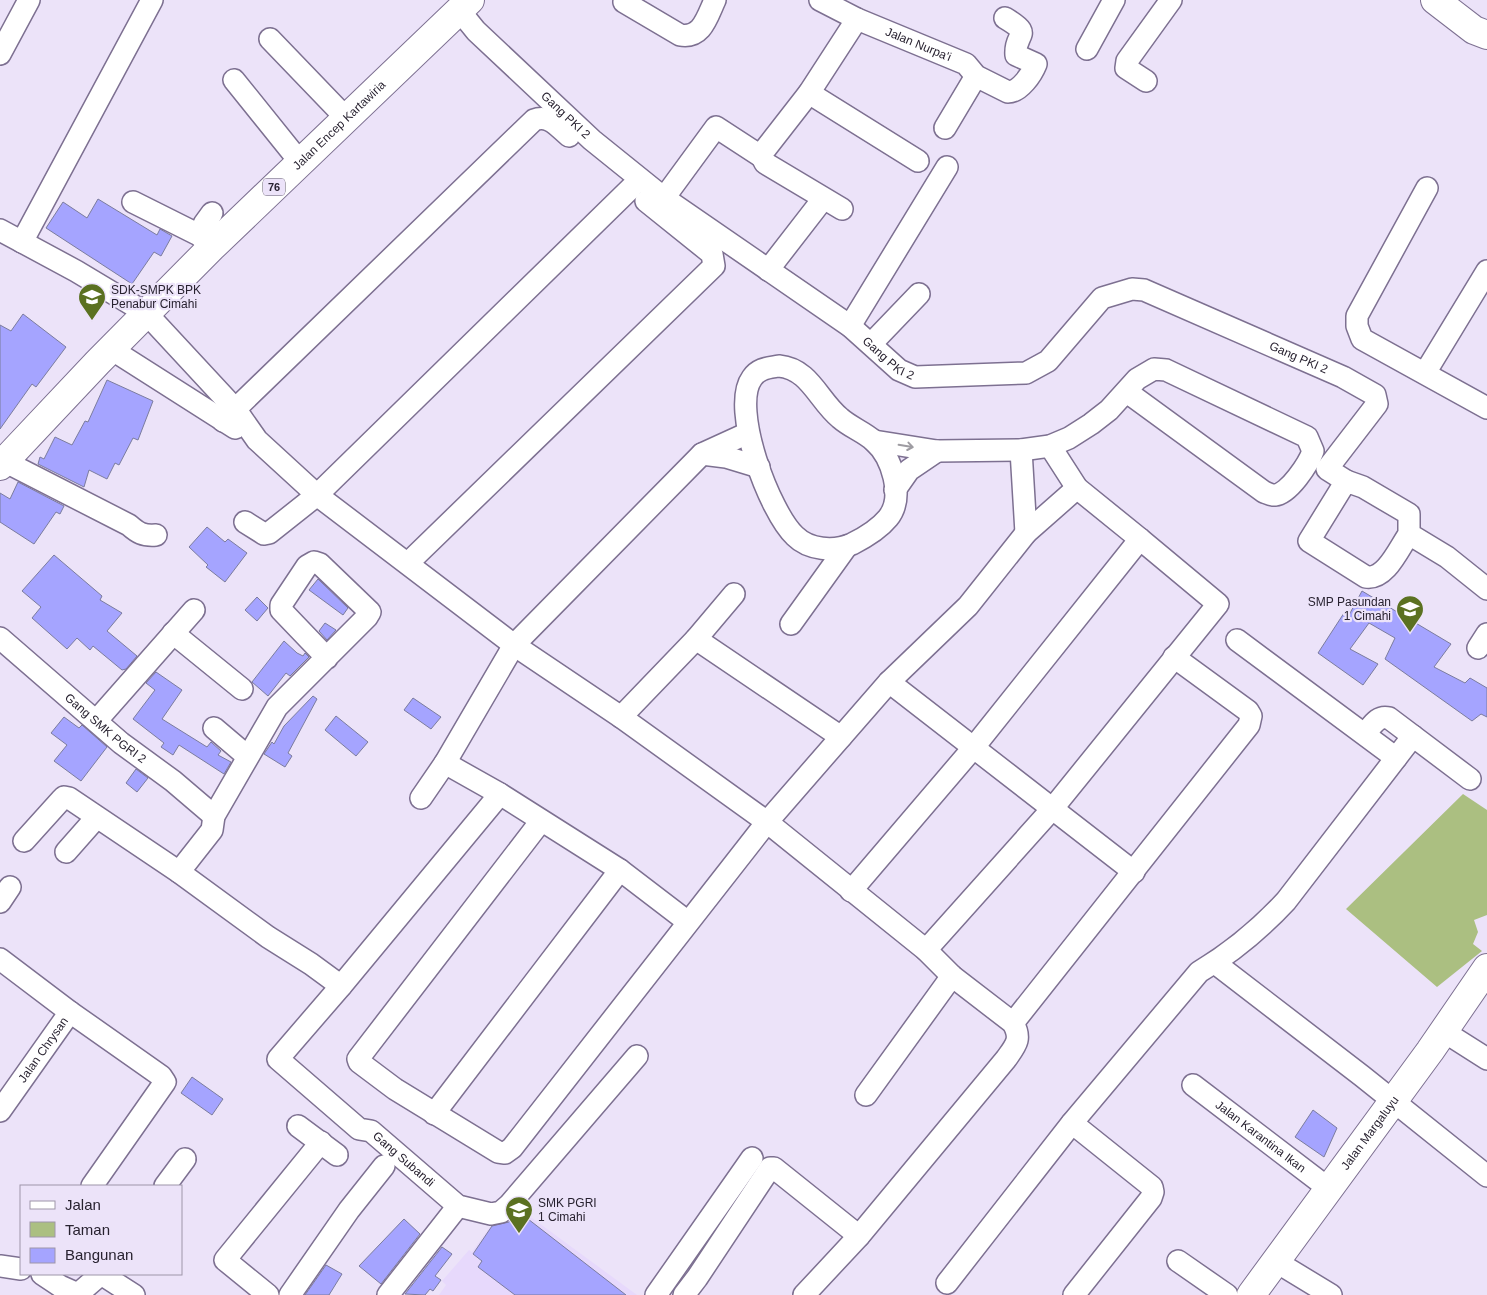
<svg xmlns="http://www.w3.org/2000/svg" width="1487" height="1295" font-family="Arial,sans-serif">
<rect width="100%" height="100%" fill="#ece3f9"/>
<!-- built -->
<path fill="#e7d9fc" d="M 513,1204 L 637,1295 L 439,1295 L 446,1285 L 442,1281 L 469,1250 L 472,1252 L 497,1217 Z"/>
<!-- green -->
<path fill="#abbf81" d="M 1463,794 L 1487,810 L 1487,915 L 1474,920 L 1478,932 L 1473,944 L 1482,951 L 1437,987 L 1346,909 Z"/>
<!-- building -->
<g fill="#a5a4ff" stroke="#7b7c9e">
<path d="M 98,199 L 157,235 L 160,229 L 172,236 L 161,256 L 154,252 L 132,284 L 46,228 L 63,202 L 87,218 Z"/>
<path d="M 23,314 L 66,347 L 36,387 L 32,384 L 0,429 L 0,325 L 11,331 Z"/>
<path d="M 107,380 L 153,401 L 138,440 L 133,438 L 119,465 L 115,463 L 107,479 L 89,470 L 84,487 L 38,464 L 40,457 L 44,459 L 55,437 L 72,445 L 85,421 L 88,422 Z"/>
<path d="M 18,482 L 64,506 L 60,514 L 56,512 L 34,544 L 0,522 L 0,493 L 10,499 Z"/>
<path d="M 207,527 L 225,542 L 228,539 L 247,553 L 225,582 L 206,567 L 208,565 L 189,547 Z"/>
<path d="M 54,555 L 102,596 L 100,600 L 122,613 L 107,631 L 137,656 L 126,669 L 122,670 L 93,646 L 90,650 L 77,638 L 67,649 L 32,618 L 41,607 L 22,591 Z"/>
<path d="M 318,579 L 348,608 L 343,615 L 309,590 Z"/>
<path d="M 1362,591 L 1451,644 L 1434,667 L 1465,683 L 1470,678 L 1487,688 L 1487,717 L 1481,714 L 1472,721 L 1385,659 L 1395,638 L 1369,623 L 1350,649 L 1378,664 L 1363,685 L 1318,653 L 1344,613 L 1349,615 Z"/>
<path d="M 257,597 L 268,608 L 257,621 L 245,610 Z"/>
<path d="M 325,623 L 336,630 L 327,640 L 319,631 Z"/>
<path d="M 284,641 L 297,653 L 303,656 L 305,653 L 309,657 L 290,676 L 286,673 L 268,696 L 252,682 Z"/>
<path d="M 156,672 L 182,690 L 162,719 L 207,747 L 211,742 L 221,751 L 218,755 L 231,762 L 224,774 L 179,745 L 173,755 L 161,747 L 164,743 L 133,719 L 155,690 L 146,683 Z"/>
<path d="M 313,696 L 317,699 L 288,753 L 292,756 L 285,767 L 264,754 L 272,742 L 274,744 L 284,726 Z"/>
<path d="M 413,698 L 441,717 L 431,729 L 404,710 Z"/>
<path d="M 336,716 L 368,742 L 356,756 L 325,730 Z"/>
<path d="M 64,717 L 79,728 L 82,725 L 107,747 L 81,781 L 54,761 L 67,745 L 51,733 Z"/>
<path d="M 136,769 L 148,778 L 137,792 L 126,783 Z"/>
<path d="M 192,1077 L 223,1099 L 212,1115 L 181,1093 Z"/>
<path d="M 1313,1110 L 1337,1128 L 1324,1157 L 1295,1137 Z"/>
<path d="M 519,1212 L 626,1295 L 515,1295 L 478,1267 L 482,1261 L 473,1254 L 492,1226 L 509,1222 Z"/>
<path d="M 404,1219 L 420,1234 L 381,1284 L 359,1266 Z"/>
<path d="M 442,1247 L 452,1254 L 435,1276 L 441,1280 L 433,1291 L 430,1289 L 425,1295 L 405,1294 Z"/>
<path d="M 326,1265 L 342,1274 L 329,1295 L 305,1295 Z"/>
</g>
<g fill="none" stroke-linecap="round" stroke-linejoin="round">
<!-- street casing -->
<g stroke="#7d7091" stroke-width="24">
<g id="street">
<path id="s1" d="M 820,0 L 857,19 L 966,64 L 976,76 L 1008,92 C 1020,92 1032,74 1036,64 L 1016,55 C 1014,32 1035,36 1005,18"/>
<path d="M 624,2 L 680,35 C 702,39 707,17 715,0"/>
<path id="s2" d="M 459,10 L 476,31 L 592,140 L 664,198 L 850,326 L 899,370 L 915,377 L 1026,373 L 1048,361 L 1102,298 L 1132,289 L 1144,290 L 1343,377 L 1375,395 L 1377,404 L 1327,469 L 1346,481"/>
<path d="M 270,39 L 346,118"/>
<path d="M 1087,49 L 1114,0"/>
<path d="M 0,54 L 29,0"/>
<path d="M 234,80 L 300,162"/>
<path d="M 1146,81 L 1126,68 L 1127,61 L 1171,0"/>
<path d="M 809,93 L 918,161"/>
<path d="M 945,128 L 976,76"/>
<path d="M 1427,188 L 1357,316 L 1357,326 L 1362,339 L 1487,408"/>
<path d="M 664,198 L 716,127 L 762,157"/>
<path d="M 133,202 L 199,235 L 212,247"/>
<path d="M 842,209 L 765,163 L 762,157 L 763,152 L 809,93 L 857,19"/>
<path d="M 212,213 L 204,224 L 223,236"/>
<path d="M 0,230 L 76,271 L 146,313 L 236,410 L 257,440 L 317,495 L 514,645 L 621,717 L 767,822 L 926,950 L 952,976 L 1013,1023 C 1022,1039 1016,1045 1006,1059 L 859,1236 L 804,1295"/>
<path d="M 22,242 L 152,0"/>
<path d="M 768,270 L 823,199"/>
<path d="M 850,326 L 947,167"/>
<path d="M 871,344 L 919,294"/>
<path d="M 111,349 L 235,428"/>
<path d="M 779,366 C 810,369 818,400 840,418 C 850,427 864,432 874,441 C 892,457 905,497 888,518 C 879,529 864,538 852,544 C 834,552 809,550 795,536 C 770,513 730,408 752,378 C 759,368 768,368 779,366 Z"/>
<path d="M 1425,373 L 1487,271"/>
<path d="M 223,421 L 534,120 C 549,114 558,127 569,136"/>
<path d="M 874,441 L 937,451 L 1021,450 L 1050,446 L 1069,438 L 1091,424 L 1109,410 L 1137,379 L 1154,369 L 1166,370 L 1307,437 L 1313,451 C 1309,463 1289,494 1275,495 C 1272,496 1267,493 1264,492 L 1127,392"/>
<path d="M 1050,446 L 1077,488 L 1140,539"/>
<path d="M 1021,450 L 1026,533"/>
<path d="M 702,454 L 726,457 L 759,467"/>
<path d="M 0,459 L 129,525 C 138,533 143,536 156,535"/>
<path d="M 895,490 L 909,470 L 937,451"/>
<path d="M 245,522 L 264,534 L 269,533 L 317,495 L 631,188"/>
<path d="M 1409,534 L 1409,514 L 1363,487 L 1346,481 L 1309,541 L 1366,577 C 1386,580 1399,548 1409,534 L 1447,557 L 1487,589"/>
<path d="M 408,563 L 714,266 L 712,254 L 646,201"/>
<path d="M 791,624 L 847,546"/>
<path d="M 173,633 L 242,689"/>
<path id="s3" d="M 0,638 L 121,743 L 173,781 L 214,816"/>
<path d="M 696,639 L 841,737"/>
<path d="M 1237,640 L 1396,758"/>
<path d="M 1478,648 L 1487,634"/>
<path d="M 889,682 L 1134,872"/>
<path d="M 621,717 L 696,639 L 734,594"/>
<path d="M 97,720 L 194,610"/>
<path d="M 214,728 L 247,756"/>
<path d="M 1365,734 C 1372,726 1377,715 1389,718 L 1470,779"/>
<path d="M 445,763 L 500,794 L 620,870 L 688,922"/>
<path id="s4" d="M 500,794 L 341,986 L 278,1059 L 359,1129 L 371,1131 L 458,1206 L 491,1214 L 501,1212 L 509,1205 L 637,1056"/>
<path d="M 421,798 L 445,763 L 514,645 L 702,454 L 748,433"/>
<path d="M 541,821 L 358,1059 L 359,1062 L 395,1089 L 498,1152 L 505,1153 L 512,1148 L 767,822 L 889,682 L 968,606 L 1026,533 L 1077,488"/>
<path d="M 24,841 L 61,800 L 64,797 L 69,798 L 179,872 L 268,937 L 311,964 L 341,986"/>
<path d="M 66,852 L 96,818"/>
<path d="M 179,872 L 212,830 L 214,816 L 277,707 L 367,617 L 370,612 L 320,564 L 314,562 L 307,566 L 281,605 L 281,610 L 327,658"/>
<path d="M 851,891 L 974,747 L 1140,539 L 1218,604 L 1053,808 L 926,950"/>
<path d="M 0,902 L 10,887"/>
<path d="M 0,959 L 70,1012 L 161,1076 L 165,1082 L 92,1186"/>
<path d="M 1215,963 L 1362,1076 L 1487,1176"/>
<path d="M 1013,1023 L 1249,725 L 1251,716 L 1248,711 L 1174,657"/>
<path d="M 1443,1031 L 1487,1059"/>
<path id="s5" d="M 1193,1085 L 1328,1188"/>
<path d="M 866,1095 L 952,976"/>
<path id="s6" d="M 0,1111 L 70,1012"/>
<path d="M 434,1114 L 620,870"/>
<path d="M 1072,1123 L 1152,1187 L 1153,1192 L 1151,1198 L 1074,1295"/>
<path d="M 298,1126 L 337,1155"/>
<path d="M 165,1186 L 185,1159"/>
<path d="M 1178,1261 L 1227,1295"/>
<path d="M 1275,1261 L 1331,1295"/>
<path d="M 0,1266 L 21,1269"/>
<path d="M 42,1274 L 60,1286 L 78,1294 L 101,1274"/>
<path d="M 101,1274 L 134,1295"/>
<path d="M 947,1283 L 1072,1123 L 1199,972 C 1231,953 1260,929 1286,901 L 1413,736"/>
<path d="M 268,1295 L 225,1260 L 321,1142"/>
<path d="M 290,1295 L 349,1210 L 384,1166"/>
<path d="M 388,1295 L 458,1206"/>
<path d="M 656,1295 L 752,1158"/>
<path d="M 684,1295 L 697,1278 L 770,1168 L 774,1168 L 859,1236"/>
</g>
</g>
<!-- secondary casing -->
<g stroke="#7d7091" stroke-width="30">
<g id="secondary">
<path d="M 1435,0 L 1474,30 L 1487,35"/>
<path id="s7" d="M 1251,1295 L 1430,1051 L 1487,968"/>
</g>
</g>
<!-- primary casing -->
<g stroke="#7d7091" stroke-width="30">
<g id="primary">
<path id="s8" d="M 0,466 L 98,362 L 212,247 L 470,0"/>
</g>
</g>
<!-- street -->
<use href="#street" stroke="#fff" stroke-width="21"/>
<!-- secondary -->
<use href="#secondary" stroke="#fff" stroke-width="28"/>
<!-- primary -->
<use href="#primary" stroke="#fff" stroke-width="28"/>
</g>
<!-- one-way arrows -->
<defs><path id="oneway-shaft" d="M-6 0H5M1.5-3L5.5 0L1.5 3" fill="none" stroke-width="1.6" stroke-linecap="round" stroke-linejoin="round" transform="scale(1.25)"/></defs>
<use stroke="#9e9ca2" href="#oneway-shaft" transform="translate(906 446) rotate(9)"/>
<!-- icons -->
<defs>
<g id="school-pin" transform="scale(1.4375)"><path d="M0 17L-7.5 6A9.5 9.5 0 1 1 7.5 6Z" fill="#5b7121" stroke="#ece3f9"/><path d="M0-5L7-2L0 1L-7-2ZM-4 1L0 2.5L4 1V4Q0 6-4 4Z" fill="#fff"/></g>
</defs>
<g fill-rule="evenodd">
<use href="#school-pin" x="92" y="297"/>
<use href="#school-pin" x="1410" y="609"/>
<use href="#school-pin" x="519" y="1210"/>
</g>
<g text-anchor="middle" stroke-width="4.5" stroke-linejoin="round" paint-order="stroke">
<!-- shield labels -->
<rect fill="#ece3f9" stroke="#635c6c" stroke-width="1" x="263" y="178.5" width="22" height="17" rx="4"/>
<g font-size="11" font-weight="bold" fill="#282230">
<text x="274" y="191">76</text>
</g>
<!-- street labels -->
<g font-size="12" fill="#282230" stroke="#ece3f9">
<text dy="4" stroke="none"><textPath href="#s1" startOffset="108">Jalan Nurpa'i</textPath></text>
<text dy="4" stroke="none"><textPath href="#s2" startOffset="150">Gang PKI 2</textPath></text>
<text dy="4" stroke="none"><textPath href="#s8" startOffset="481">Jalan Encep Kartawiria</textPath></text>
<text dy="4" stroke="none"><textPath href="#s2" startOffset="555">Gang PKI 2</textPath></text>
<text dy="4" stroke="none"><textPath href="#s2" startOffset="1019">Gang PKI 2</textPath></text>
<text dy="4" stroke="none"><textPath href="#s3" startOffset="139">Gang SMK PGRI 2</textPath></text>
<text dy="4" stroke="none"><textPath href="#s6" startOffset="75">Jalan Chrysan</textPath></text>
<text dy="4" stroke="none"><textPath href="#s7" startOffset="201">Jalan Margaluyu</textPath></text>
<text dy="4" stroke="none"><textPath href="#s5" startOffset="85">Jalan Karantina Ikan</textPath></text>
<text dy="4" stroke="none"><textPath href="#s4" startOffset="508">Gang Subandi</textPath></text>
</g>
<!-- poi labels -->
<g font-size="12" fill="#282230" stroke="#ece3f9" text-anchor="start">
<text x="111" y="294">SDK-SMPK BPK<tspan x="111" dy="14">Penabur Cimahi</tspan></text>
<text x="1391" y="606" text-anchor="end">SMP Pasundan<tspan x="1391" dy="14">1 Cimahi</tspan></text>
<text x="538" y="1207">SMK PGRI<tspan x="538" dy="14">1 Cimahi</tspan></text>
</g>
</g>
<!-- legend -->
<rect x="20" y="1185" width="162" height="90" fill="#ece3f9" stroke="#9e96a9"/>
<rect x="30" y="1201" width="25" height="8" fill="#ffffff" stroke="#9e96a9"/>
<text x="65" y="1210" font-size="15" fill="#282230">Jalan</text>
<rect x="30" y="1222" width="25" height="15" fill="#abbf81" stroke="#9e96a9"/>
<text x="65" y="1235" font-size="15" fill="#282230">Taman</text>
<rect x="30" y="1248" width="25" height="15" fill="#a5a4ff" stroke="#9e96a9"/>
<text x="65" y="1260" font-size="15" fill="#282230">Bangunan</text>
</svg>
